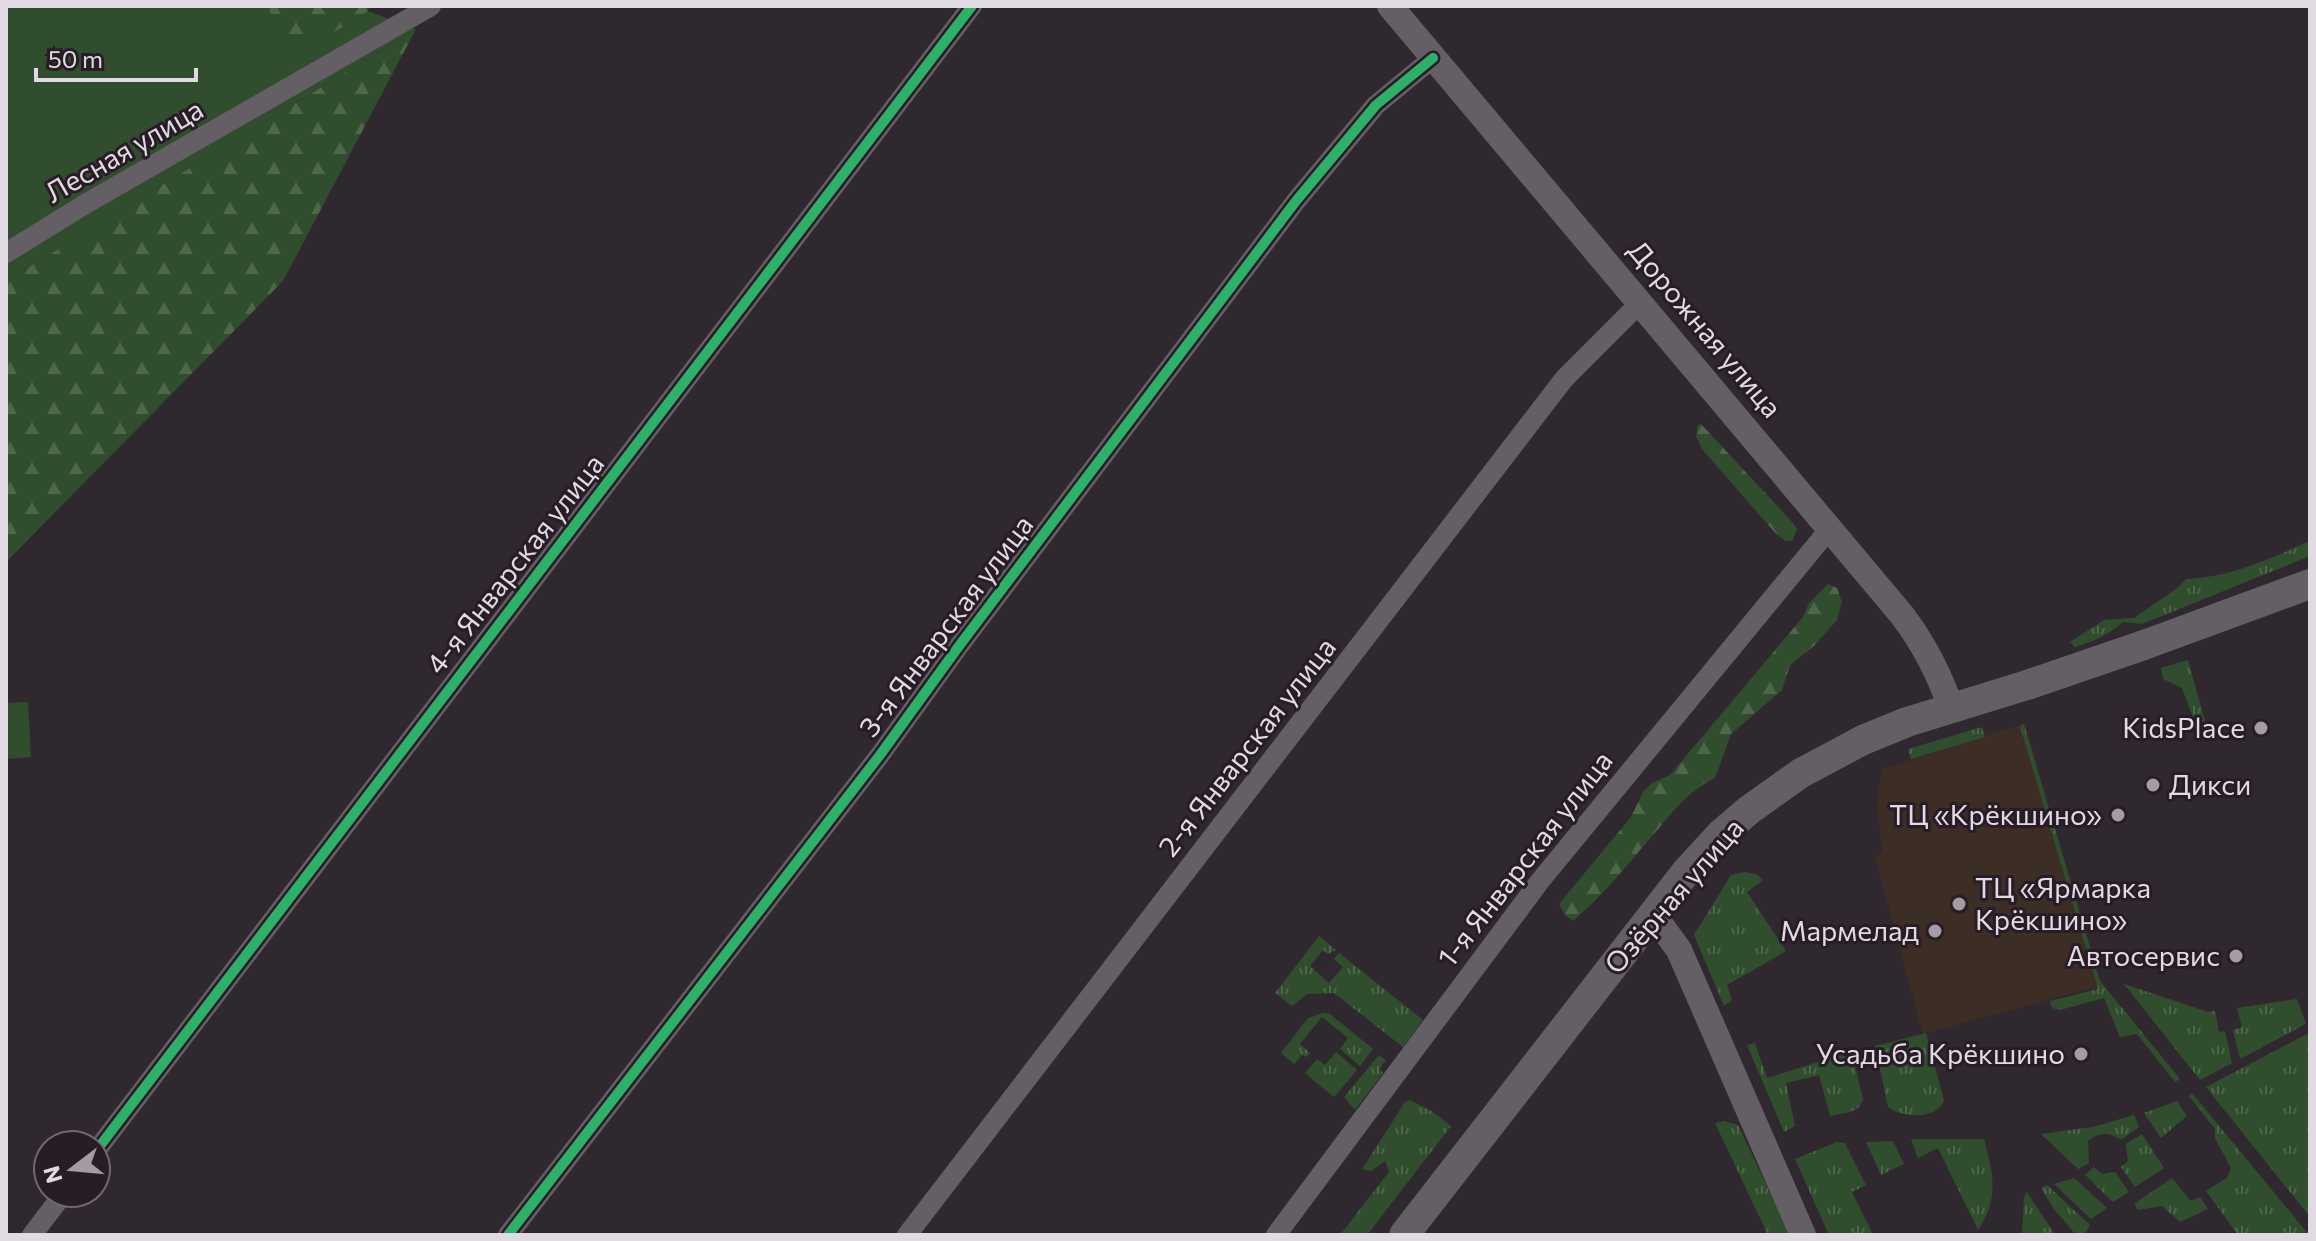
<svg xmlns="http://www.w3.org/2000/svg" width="2316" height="1241" font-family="Commissioner,sans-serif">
<defs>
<pattern id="grass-tufts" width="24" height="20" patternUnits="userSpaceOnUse" patternTransform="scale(2)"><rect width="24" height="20" fill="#304e2d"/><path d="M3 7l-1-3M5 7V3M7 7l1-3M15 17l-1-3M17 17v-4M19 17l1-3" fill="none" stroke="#4e674b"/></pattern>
<pattern id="forest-firs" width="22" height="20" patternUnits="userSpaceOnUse" patternTransform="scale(2)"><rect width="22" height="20" fill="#304e2d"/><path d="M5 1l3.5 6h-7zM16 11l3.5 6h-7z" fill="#4e674b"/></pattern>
</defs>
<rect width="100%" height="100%" fill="#2f292f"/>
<!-- commercial -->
<path fill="#3c2d25" d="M 2024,724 L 2100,981 L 2103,985 L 1923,1034 L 1875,858 L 1882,851 L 1877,802 L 1882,769 Z"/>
<!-- grass -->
<g fill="url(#grass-tufts)">
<path d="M 2310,541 L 2310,556 L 2142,624 L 2123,622 C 2108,635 2093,642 2075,647 L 2070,642 L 2104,620 L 2134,618 L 2176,589 L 2186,579 C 2231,577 2269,559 2310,541 Z"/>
<path d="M 2188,660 L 2206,725 L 2204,733 L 2200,736 L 2182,688 L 2163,679 L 2161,668 Z"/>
<path d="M 2024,724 L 2100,981 L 2180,1079 L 2175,1082 L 2137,1034 L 2120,1037 L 2104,998 L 2060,1010 L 2052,1008 L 2050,1001 L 2098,989 L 2020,726 Z"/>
<path d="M 1982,727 L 1985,737 L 1911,759 L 1908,749 Z"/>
<path d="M 1744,872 L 1756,874 L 1763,880 L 1747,892 L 1786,951 L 1727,985 L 1732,1000 L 1724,1006 L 1694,935 L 1731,875 Z"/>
<path d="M 1319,936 L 1336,950 L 1328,954 L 1323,950 L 1310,966 L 1329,983 L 1343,967 L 1334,959 L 1339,953 L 1423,1020 L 1403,1047 L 1334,993 L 1307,994 L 1292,1006 L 1275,993 Z"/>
<path d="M 2124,984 L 2208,1012 L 2215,1011 L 2219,1032 L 2225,1031 L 2232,1063 L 2200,1080 Z"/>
<path d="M 2297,999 L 2306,1024 L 2240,1059 L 2233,1030 L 2242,1027 L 2237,1008 Z"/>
<path d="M 1323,1013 L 1330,1014 L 1373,1049 L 1360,1066 L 1340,1049 L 1348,1038 L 1322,1017 L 1300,1044 L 1310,1053 L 1306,1057 L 1302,1055 L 1294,1064 L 1281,1053 L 1308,1018 Z"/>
<path d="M 1926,1033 L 1944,1101 C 1936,1120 1902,1118 1888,1107 L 1875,1046 Z"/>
<path d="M 2309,1033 L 2310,1037 L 2310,1217 L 2206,1087 Z"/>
<path d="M 1755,1043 L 1767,1078 L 1848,1053 L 1853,1057 L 1863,1100 C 1858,1114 1843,1113 1830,1116 L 1819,1075 L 1786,1083 L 1795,1126 L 1784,1132 L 1747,1045 Z"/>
<path d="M 1336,1052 L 1357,1070 L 1334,1097 L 1305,1073 L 1317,1059 L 1325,1065 Z"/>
<path d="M 1379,1055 L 1386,1060 L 1379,1069 L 1383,1073 L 1355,1110 L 1344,1097 Z"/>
<path d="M 2192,1093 L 2309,1235 L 2238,1235 L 2206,1191 L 2227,1178 L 2231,1168 L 2215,1138 L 2215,1129 L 2189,1096 Z"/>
<path d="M 1410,1100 L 1433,1112 L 1451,1126 L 1367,1235 L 1340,1235 L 1389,1172 L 1385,1161 L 1371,1171 L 1362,1169 L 1405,1102 Z"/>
<path d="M 2177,1101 L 2187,1116 L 2161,1138 L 2144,1113 Z"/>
<path d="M 2134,1115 L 2139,1127 L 2121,1140 C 2109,1132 2099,1132 2088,1141 L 2089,1163 L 2078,1169 L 2041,1134 L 2093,1127 Z"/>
<path d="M 1724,1121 L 1738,1125 L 1790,1235 L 1768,1235 L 1715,1123 Z"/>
<path d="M 2142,1134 L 2164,1168 L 2135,1187 L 2121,1167 L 2128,1161 L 2126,1144 Z"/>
<path d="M 1911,1139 L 1984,1139 C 1993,1175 2000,1197 1978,1230 L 1938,1148 L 1918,1158 Z"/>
<path d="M 1893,1141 L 1904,1164 L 1881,1175 L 1866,1142 Z"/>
<path d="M 1837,1142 L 1845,1143 L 1866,1185 L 1852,1192 L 1873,1235 L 1829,1235 L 1795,1159 Z"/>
<path d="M 2094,1167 L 2102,1174 L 2115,1172 L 2129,1192 L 2113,1202 L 2085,1175 Z"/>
<path d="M 2074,1178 L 2107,1208 L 2091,1219 L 2054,1184 Z"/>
<path d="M 2172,1178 L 2191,1201 L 2200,1197 L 2208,1209 L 2180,1222 L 2162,1206 L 2138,1210 L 2134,1204 Z"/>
<path d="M 2047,1185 L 2090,1225 L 2084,1235 L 2076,1235 L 2054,1209 L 2041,1188 Z"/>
<path d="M 2027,1192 L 2055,1235 L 2022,1235 L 2024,1197 Z"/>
</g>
<!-- forest -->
<g fill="url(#forest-firs)">
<path d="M 266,6 L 369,6 L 368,11 L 297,56 Z"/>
<path d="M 416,29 L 283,281 L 6,562 L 6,281 Z"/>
<path d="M 1701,424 L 1793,523 L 1797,529 L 1792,541 L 1786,541 L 1777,535 L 1702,449 L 1696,436 L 1698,425 Z"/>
<path d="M 1828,584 L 1837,588 L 1842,602 L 1837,620 L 1814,646 L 1790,665 L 1782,690 L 1731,734 L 1715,778 C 1690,790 1677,807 1659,828 C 1632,859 1605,894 1573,921 L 1565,915 L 1559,904 L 1631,817 L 1643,792 L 1652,783 L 1670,775 L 1803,617 L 1809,603 Z"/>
</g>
<!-- garden -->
<g fill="#304e2d">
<path d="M 6,6 L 266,6 L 297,56 L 368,11 L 416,29 L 6,281 Z"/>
<path d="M 28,702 L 31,757 L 6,759 L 6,703 Z"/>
</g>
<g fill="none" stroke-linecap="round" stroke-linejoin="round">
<!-- minor -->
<g stroke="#645f64" stroke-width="20">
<path d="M 6,253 L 87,203 L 431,6"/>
<path d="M 96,1151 L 972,6"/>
<path d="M 32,1235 L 64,1193"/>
<path d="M 508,1235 L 880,755 L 959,646 L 1296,201 L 1376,105 L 1433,58"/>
<path d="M 907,1235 L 1564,379 L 1640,303"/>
<path d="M 1276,1235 L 1540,881 L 1831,527"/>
</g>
<!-- tertiary -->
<g stroke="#645f64" stroke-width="26">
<path d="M 1390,6 L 1902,615 C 1924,644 1939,673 1951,708"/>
<path d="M 1652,913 L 1679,950 L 1803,1235"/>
</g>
<!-- secondary -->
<path stroke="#645f64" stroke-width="30" d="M 1404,1235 L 1686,872 L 1721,834 L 1749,810 L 1801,773 L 1863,740 L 1907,722 L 2027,685 L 2144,645 L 2310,584"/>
<!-- cycleway casing -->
<g stroke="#281c27" stroke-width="15">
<g id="cycleway">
<path d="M 96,1151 L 972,6"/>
<path d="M 508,1235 L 880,755 L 959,646 L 1296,201 L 1376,105 L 1433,58"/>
</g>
</g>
<!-- cycleway -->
<use href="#cycleway" stroke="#2db169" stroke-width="10"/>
</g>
<!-- markers -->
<g fill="#a39ca3" stroke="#281c27" stroke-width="3">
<circle cx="2261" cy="728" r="8"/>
<circle cx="2153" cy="785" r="8"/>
<circle cx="2118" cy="815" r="8"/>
<circle cx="1959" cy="904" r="8"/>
<circle cx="1935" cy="931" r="8"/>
<circle cx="2236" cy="956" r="8"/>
<circle cx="2081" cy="1054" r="8"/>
</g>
<g text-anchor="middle" stroke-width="6" stroke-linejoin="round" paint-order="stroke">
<!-- street labels -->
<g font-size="28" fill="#e2dae2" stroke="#281c27">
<text transform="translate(124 151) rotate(-30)" y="10">Лесная улица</text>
<text transform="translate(1705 329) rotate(50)" y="10">Дорожная улица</text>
<text transform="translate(515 564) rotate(-52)" y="10">4-я Январская улица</text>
<text transform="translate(946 626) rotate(-53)" y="10">3-я Январская улица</text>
<text transform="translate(1247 747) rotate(-52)" y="10">2-я Январская улица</text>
<text transform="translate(1525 859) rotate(-52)" y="10">1-я Январская улица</text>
<text transform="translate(1674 896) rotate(-49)" y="10">Озёрная улица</text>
</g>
<!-- poi labels -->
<g font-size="28" fill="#e2dae2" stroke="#281c27" text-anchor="end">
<text x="2245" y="738">KidsPlace</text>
<text x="2169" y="795" text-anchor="start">Дикси</text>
<text x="2102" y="825">ТЦ «Крёкшино»</text>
<text x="1975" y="898" text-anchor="start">ТЦ «Ярмарка<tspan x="1975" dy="32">Крёкшино»</tspan></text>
<text x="1919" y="941">Мармелад</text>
<text x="2220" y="966">Автосервис</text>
<text x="2065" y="1064">Усадьба Крёкшино</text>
</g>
</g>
<!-- border -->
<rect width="2316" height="1241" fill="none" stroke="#e2dae2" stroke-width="16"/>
<!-- north arrow -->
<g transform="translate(72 1169) rotate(254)"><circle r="38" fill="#281c27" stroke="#726872" stroke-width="2"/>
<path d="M0-6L14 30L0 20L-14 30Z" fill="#a39ca3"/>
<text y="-12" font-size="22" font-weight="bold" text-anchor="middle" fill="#e2dae2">N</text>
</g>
<!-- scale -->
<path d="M36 68v12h160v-12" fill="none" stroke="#e2dae2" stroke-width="4"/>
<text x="48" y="68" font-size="24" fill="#e2dae2" stroke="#281c27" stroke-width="6" paint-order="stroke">50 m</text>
</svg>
